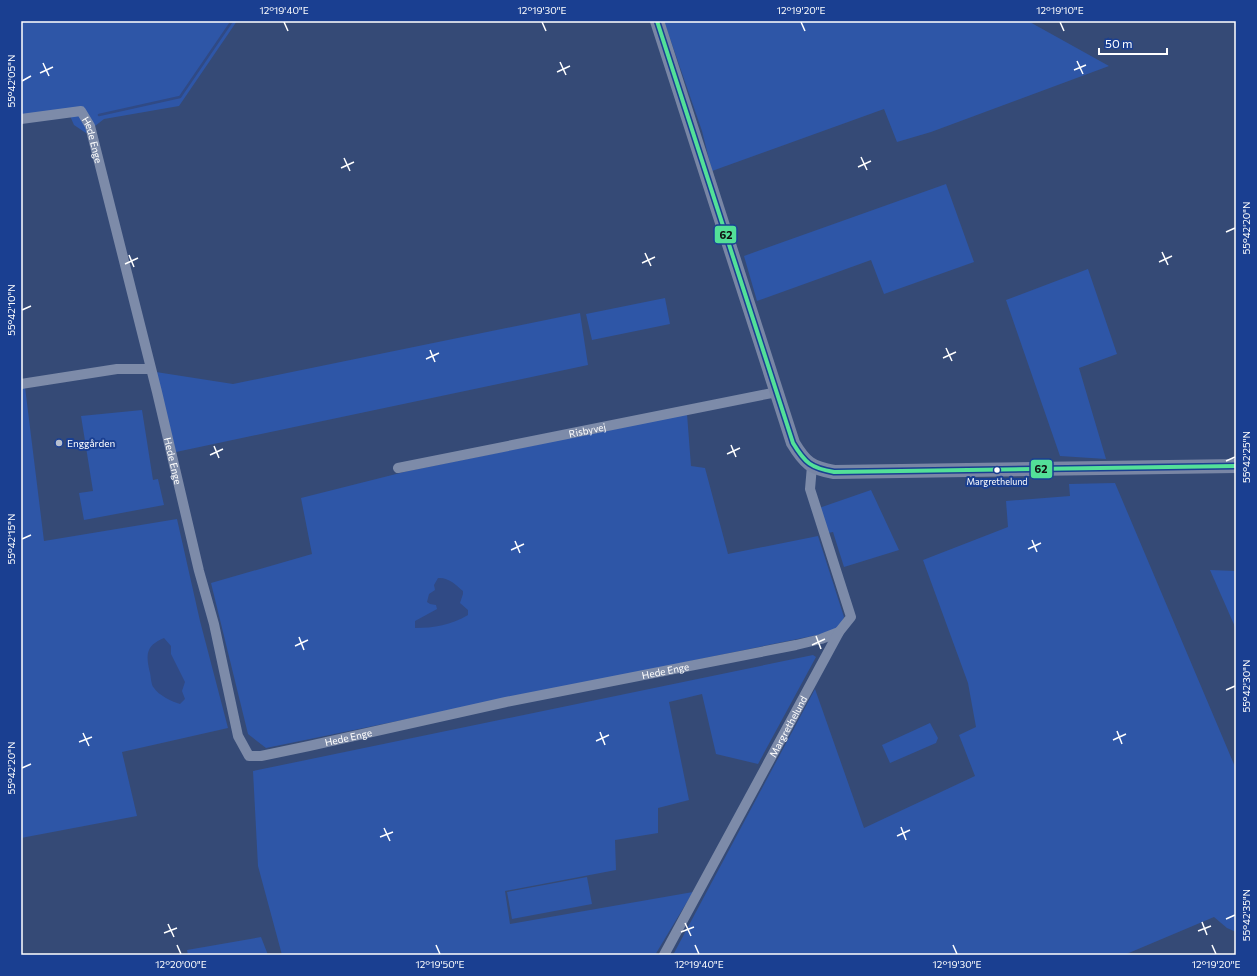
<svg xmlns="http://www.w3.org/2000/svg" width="1257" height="976" font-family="Commissioner,sans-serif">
<rect width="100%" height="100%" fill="#354a76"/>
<!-- green -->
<g fill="#2e56a7">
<path d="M 21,21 L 237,21 L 179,106 L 104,119 L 86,133 L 74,125 L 67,109 L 21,116 Z"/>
<path d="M 664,21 L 1028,21 L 1109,66 L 931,132 L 897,142 L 884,109 L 712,171 L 702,131 Z"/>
<path d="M 946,184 L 974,262 L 884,294 L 871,260 L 757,301 L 744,256 Z"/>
<path d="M 1088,269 L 1117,354 L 1079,368 L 1106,459 L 1060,456 L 1006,300 Z"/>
<path d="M 665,298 L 670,324 L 592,340 L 586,314 Z"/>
<path d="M 580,313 L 588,365 L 176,452 L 156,372 L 233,384 Z"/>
<path d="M 25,387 L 44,541 L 177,519 L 200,621 L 228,728 L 122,752 L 137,816 L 21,838 L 21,388 Z"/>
<path d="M 142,410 L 153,480 L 158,479 L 164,505 L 84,520 L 79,493 L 93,491 L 81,416 Z"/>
<path d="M 687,414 L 691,466 L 705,468 L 728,554 L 818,536 L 844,617 L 840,626 L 827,633 L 266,748 L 248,734 L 211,583 L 312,554 L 301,498 L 408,471 Z"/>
<path d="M 1115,483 L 1236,769 L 1236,932 L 1227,928 L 1214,917 L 1124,955 L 673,955 L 815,689 L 864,828 L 975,776 L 959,735 L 976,727 L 968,683 L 923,560 L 1008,527 L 1006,501 L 1070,496 L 1069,484 Z"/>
<path d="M 871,490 L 899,550 L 844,567 L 833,532 L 828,533 L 819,508 Z"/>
<path d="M 1210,570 L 1236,571 L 1236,629 Z"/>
<path d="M 813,655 L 816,657 L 758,764 L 716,754 L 702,694 L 669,702 L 689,800 L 658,808 L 658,833 L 615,840 L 616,870 L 505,891 L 510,924 L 693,892 L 655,955 L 282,955 L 258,866 L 253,771 Z"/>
<path d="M 930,723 L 938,738 L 936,743 L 890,763 L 882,745 Z"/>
<path d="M 587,877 L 592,904 L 512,919 L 507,892 Z"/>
<path d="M 261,937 L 268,955 L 188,955 L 187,950 Z"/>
</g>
<!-- water -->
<g fill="#304a85">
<path d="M 438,578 C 448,577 455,584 463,591 L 463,594 L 460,603 L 468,610 L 468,615 C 451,625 434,628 415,628 L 415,621 L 437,609 L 436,605 L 430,604 L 427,602 L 429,594 L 435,590 L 434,585 Z"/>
<path d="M 164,638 L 171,646 L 171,654 L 185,682 L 182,691 L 185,699 L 180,704 C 173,702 158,695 154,688 C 151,685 151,677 150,673 C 146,655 145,646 164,638 Z"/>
</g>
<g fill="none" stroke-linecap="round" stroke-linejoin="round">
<!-- stream -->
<path stroke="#304a85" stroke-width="2.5" d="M 99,115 L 180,97 L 232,21"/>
<!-- street -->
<g stroke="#7d8ba9" stroke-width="10">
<path id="s1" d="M 21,119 L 81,111 L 90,126 L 157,392 L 199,571 L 214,624 L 238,736 L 249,756 L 261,756 L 309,746 L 506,702 L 796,645 L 821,639 L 839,632"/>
<path d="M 21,384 L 117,369 L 150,369"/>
<path id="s2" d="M 398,468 L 777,392"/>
<path id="s3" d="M 664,955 L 839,632 L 851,617 L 810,489 L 812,466"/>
</g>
<!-- secondary -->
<path stroke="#7986a5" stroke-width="14" d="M 657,21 L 793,443 C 805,463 811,468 834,472 L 1236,466"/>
<!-- bus-1 casing -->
<g stroke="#1a3f91" stroke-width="7">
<path id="bus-1" d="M 657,21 L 793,443 C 805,463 811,468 834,472 L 1236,466"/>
</g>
<!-- bus-1 -->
<use href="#bus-1" stroke="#53e098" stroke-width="4"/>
</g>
<!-- ticks -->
<path fill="none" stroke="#fff" stroke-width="1.5" d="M 284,22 L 288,31M 542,22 L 546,31M 801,22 L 805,31M 1060,22 L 1064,31M 1077,61 L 1083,74M 560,62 L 566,75M 43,63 L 49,76M 1074,70 L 1086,65M 557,72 L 570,66M 40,73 L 53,67M 22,81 L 31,76M 861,157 L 867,170M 344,158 L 350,171M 858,167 L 871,161M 341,168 L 354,162M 1226,232 L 1235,228M 1162,252 L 1168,265M 645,253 L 651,266M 129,255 L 134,267M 1159,262 L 1172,256M 642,263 L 655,257M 125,264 L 138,258M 22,310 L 31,306M 946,348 L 952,361M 430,350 L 435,362M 943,358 L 956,352M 426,359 L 439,353M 731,445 L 736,457M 214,446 L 219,458M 727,454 L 740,448M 210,455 L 223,449M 1226,461 L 1235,457M 22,539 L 31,535M 1032,540 L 1037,552M 515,541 L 520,553M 1028,549 L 1041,543M 511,550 L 524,544M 816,636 L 821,649M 299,637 L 304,650M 812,645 L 825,639M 295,646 L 308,640M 1226,690 L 1235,686M 1117,731 L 1122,744M 600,732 L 605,745M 83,733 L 89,746M 1113,740 L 1126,734M 596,741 L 609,735M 79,742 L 92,737M 22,768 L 31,764M 901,827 L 906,840M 384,828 L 390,841M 897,836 L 910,830M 380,837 L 393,832M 1226,919 L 1235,915M 1202,922 L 1207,935M 685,923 L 691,936M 168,924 L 174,937M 1198,931 L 1211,926M 681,932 L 694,927M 164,933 L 177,928M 177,945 L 181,954M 436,945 L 440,954M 695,945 L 699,954M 953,945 L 957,954M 1212,945 L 1216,954"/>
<!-- markers -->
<circle fill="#b8c0cf" stroke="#1a3f91" stroke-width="1.5" cx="59" cy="443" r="4"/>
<circle fill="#fff" stroke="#1a3f91" stroke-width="1.5" cx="997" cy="470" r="3.5"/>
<g text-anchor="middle" stroke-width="4" stroke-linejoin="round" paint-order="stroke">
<!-- bus labels -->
<g font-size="9" fill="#fff" stroke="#1a3f91">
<text x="997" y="485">Margrethelund</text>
</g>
<!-- street labels -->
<g font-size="10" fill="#fff" stroke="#1a3f91">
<text dy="4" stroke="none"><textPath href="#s1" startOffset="92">Hede Enge</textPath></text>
<text dy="4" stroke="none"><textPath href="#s2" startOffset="193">Risbyvej</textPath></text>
<text dy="4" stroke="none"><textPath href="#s1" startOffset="423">Hede Enge</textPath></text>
<text dy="4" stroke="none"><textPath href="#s1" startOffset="1154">Hede Enge</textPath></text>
<text dy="4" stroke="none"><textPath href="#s3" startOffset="260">Margrethelund</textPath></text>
<text dy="4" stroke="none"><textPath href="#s1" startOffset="830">Hede Enge</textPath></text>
</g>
<!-- poi labels -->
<g font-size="10" fill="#fff" stroke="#1a3f91" text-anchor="start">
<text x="67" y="447">Enggården</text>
</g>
</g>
<g stroke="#1a3f91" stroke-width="1.5">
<rect x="714" y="225" width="23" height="19" rx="4" fill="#53e098"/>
<rect x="1030" y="459" width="23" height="20" rx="4" fill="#53e098"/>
</g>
<g font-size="11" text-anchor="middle" font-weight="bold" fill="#111">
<text x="726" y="239">62</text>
<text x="1041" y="473">62</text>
</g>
<!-- border -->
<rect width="1257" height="976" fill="none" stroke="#1a3f91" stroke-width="44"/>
<!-- scale -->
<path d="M1099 48v6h68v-6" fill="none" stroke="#ffffff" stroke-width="2"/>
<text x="1105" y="48" font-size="12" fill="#ffffff" stroke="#1a3f91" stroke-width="3" paint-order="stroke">50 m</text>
<rect x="22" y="22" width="1213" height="932" fill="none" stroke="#fff" stroke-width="1.5"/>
<g font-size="10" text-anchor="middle" fill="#fff">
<text x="284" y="14">12°19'40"E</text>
<text x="542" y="14">12°19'30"E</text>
<text x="801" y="14">12°19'20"E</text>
<text x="1060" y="14">12°19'10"E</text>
<text transform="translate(11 81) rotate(-90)" y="4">55°42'05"N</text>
<text transform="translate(1246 228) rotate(-90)" y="4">55°42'20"N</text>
<text transform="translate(11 310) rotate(-90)" y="4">55°42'10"N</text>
<text transform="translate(1246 457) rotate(-90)" y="4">55°42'25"N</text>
<text transform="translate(11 539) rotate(-90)" y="4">55°42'15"N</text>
<text transform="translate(1246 686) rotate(-90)" y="4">55°42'30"N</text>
<text transform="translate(11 768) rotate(-90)" y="4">55°42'20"N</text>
<text transform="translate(1246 915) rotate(-90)" y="4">55°42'35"N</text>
<text x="181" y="968">12°20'00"E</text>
<text x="440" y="968">12°19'50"E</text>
<text x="699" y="968">12°19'40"E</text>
<text x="957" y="968">12°19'30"E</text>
<text x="1216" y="968">12°19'20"E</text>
</g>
</svg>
